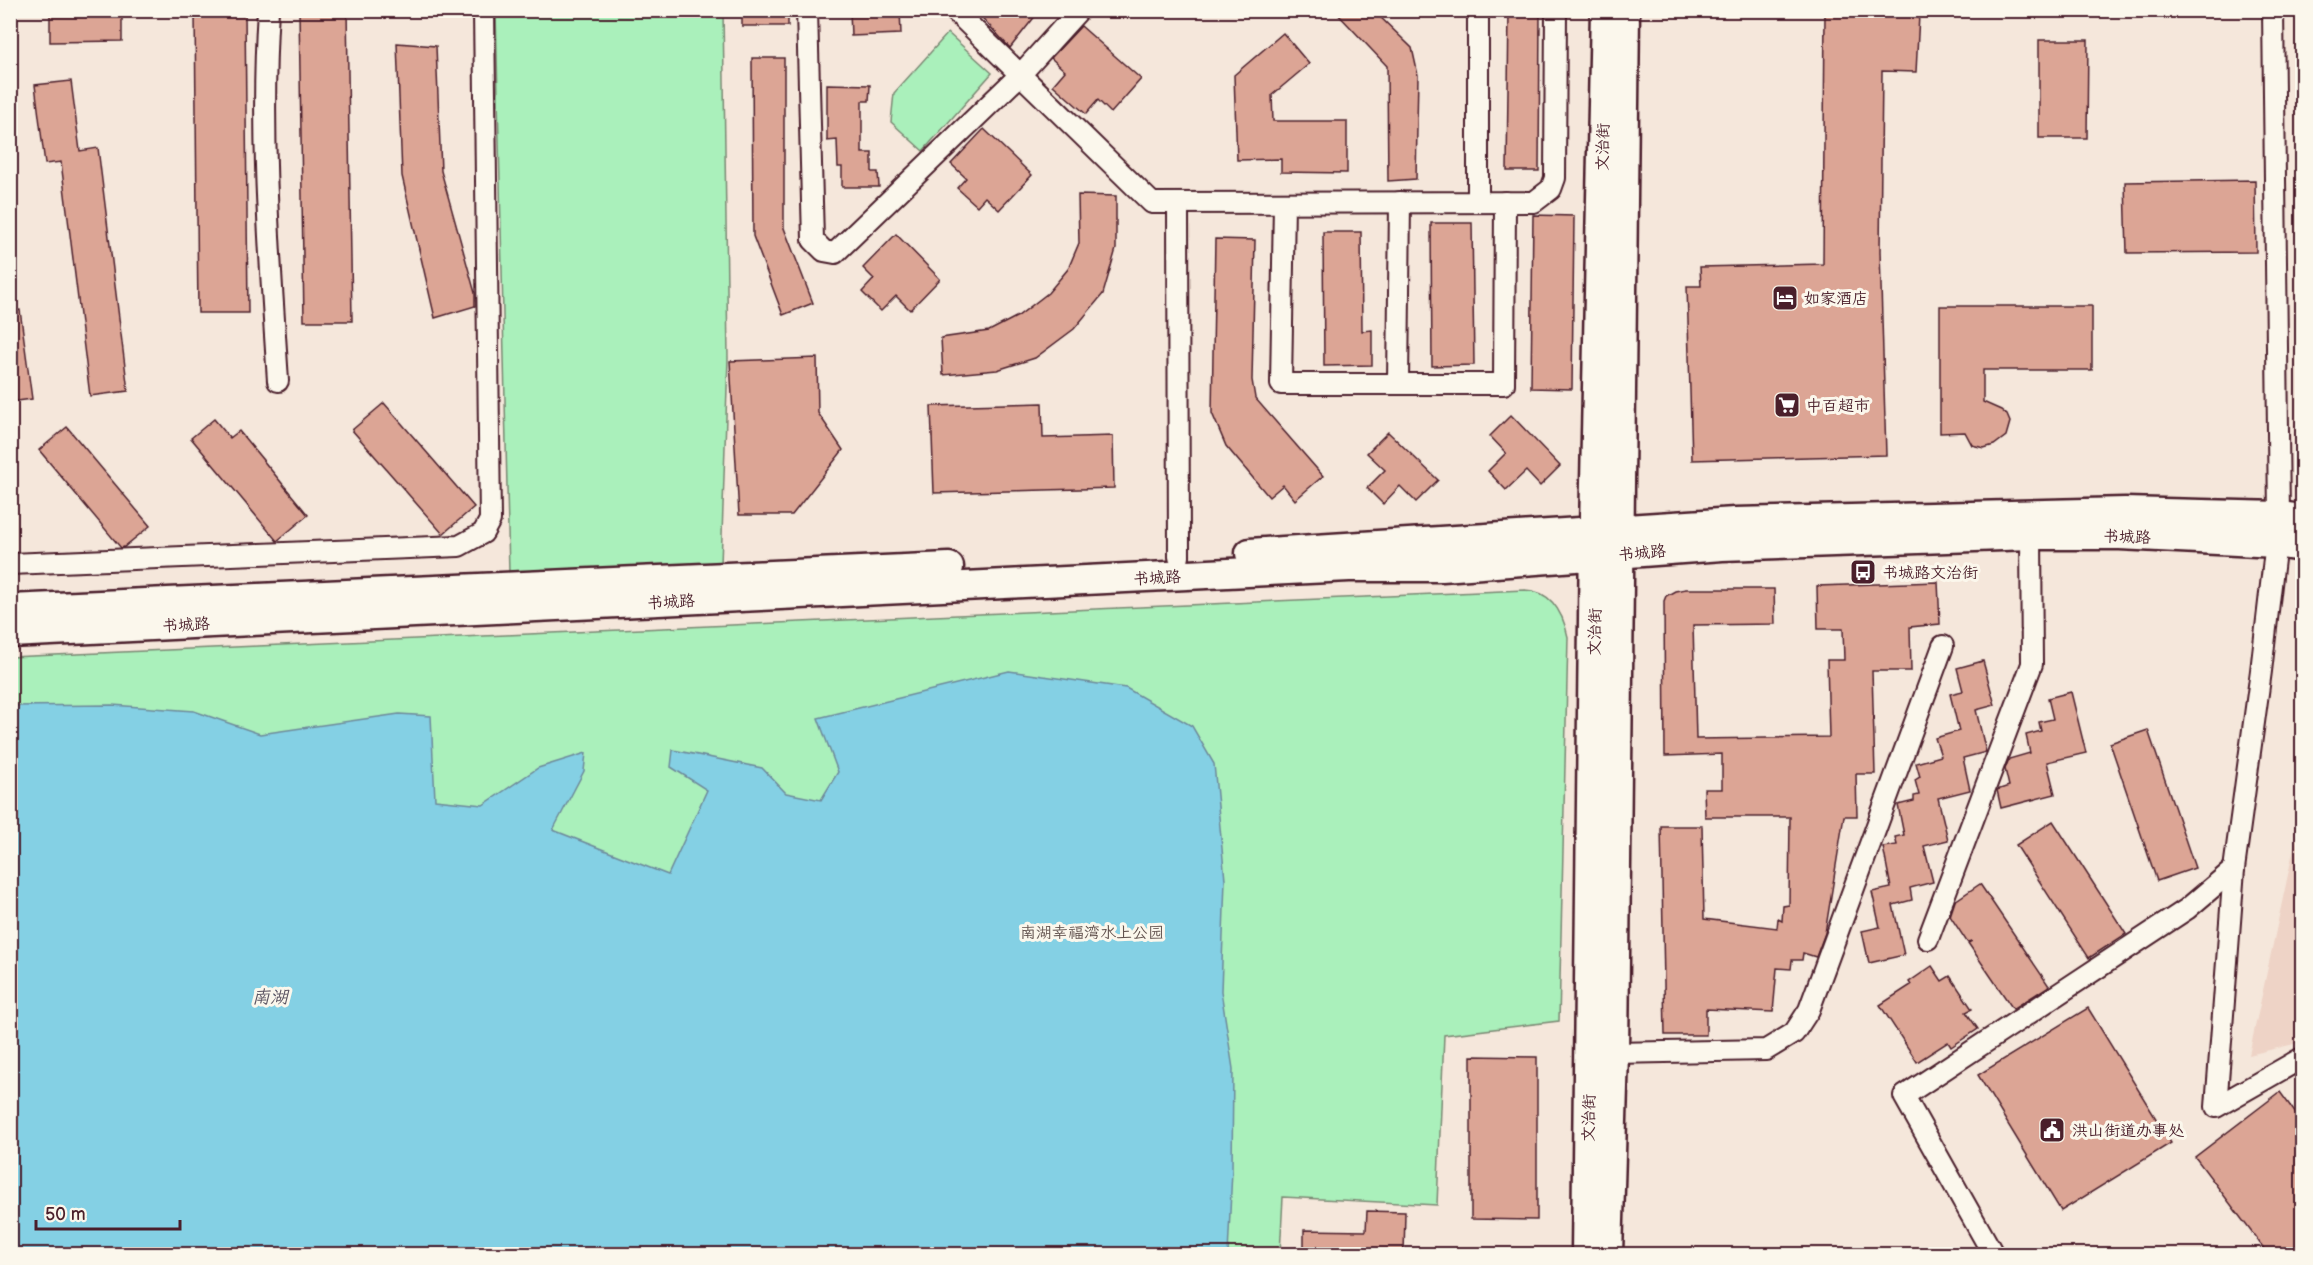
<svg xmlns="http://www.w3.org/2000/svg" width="2313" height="1265" font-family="'Balsamiq Sans','LXGW WenKai TC',sans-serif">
<rect width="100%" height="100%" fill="#f5e7db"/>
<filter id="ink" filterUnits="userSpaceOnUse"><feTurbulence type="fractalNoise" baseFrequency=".0167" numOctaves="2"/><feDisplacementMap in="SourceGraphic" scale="12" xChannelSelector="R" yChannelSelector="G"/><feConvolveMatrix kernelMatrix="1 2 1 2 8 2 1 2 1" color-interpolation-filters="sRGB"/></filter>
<g filter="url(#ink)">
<!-- built -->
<path fill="#eed3c6" d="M 2302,810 L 2302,1042 L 2249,1055 Z"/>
<!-- green -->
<g fill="#aaf0bb" stroke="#7a8873" stroke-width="1.5">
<path d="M 496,11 L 723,11 L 728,358 L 721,565 L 509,573 Z"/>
<path d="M 948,33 L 992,73 L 923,151 L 891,122 L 894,93 Z"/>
<path d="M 1525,590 C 1551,591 1563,613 1568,637 L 1559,1021 L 1444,1035 L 1437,1205 L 1283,1197 L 1280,1254 L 11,1254 L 10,657 Z"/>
</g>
<!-- water -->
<path fill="#84d0e4" stroke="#6d899a" stroke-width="1.5" d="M 1009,671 L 1126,688 L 1192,726 L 1214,764 L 1225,880 L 1221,991 L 1233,1069 L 1232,1170 L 1228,1254 L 11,1254 L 11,706 L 112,705 L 194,711 L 260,734 L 399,714 L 431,716 L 435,800 L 483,805 L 538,768 L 586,753 L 584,771 L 553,830 L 668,875 L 707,790 L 671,767 L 673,750 L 762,768 L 786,793 L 821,800 L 838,772 L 818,718 Z"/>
<!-- building -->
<g fill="#dca595" stroke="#4a1f2b" stroke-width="1.5">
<path d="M 50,10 L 122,10 L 122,41 L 50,42 Z"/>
<path d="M 299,10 L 347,10 L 352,321 L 304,321 Z"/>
<rect x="742" y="10" width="46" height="16"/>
<path d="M 850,10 L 900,10 L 901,34 L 851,36 Z"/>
<path d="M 975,10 L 1040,10 L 1010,48 Z"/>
<path d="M 1334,10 L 1373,10 L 1412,48 L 1418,75 L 1416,179 L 1388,181 L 1387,66 Z"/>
<path d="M 1509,10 L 1540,10 L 1539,171 L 1507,171 Z"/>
<path d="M 195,12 L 245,12 L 248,313 L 198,313 Z"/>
<path d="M 1825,12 L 1919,15 L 1916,72 L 1882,71 L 1880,251 L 1886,455 L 1692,460 L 1687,286 L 1701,286 L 1700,267 L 1823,264 Z"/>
<path d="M 1081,26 L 1141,79 L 1111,113 L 1098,100 L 1086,114 L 1053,85 L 1065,71 L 1051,58 Z"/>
<path d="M 1283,33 L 1309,64 L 1272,95 L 1273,121 L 1347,121 L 1347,173 L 1281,172 L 1281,159 L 1237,160 L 1234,75 Z"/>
<path d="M 2039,40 L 2088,40 L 2087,138 L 2039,138 Z"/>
<path d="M 397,43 L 436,46 L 441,171 L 475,293 L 475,306 L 435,318 L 402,176 Z"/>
<path d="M 752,58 L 784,58 L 784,228 L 813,303 L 783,315 L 753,236 Z"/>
<path d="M 71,81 L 80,151 L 98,148 L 128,391 L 90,396 L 61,162 L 45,164 L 35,85 Z"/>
<path d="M 827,84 L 870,85 L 869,101 L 862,101 L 862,153 L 872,153 L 872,172 L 878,172 L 879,187 L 842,187 L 842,167 L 838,167 L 837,140 L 827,141 Z"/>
<path d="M 984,129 L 1032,175 L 999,210 L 985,197 L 977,206 L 957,188 L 966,178 L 951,164 Z"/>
<path d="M 2255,180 L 2256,252 L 2127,253 L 2125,182 Z"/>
<path d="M 1078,195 L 1116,196 L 1116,249 L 1103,294 L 1074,329 L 1035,358 L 997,370 L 943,375 L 941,338 L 989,331 L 1018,316 L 1048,293 L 1068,269 L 1079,243 Z"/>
<path d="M 1533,215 L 1574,216 L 1572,389 L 1531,388 Z"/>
<path d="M 1431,223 L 1472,223 L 1474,365 L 1432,366 Z"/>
<path d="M 1323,232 L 1361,232 L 1362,331 L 1372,330 L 1372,365 L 1324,366 Z"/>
<path d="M 896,234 L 940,279 L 910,310 L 896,296 L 881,311 L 862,292 L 874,279 L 863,268 Z"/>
<path d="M 1215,239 L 1255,240 L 1252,380 L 1255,398 L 1323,476 L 1295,500 L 1283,485 L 1269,497 L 1226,446 L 1212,413 Z"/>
<path d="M 1940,306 L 2092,306 L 2092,370 L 1983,370 L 1983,402 L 2001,410 L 2007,415 L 2010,422 L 2006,436 L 1994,445 L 1984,448 L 1972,445 L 1965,432 L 1940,433 Z"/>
<path d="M 20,310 L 32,399 L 10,402 L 10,311 Z"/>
<path d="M 817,358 L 818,413 L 843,450 L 792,515 L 739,515 L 730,361 Z"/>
<path d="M 384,403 L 474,507 L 443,534 L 352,430 Z"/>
<path d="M 1042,403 L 1043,438 L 1113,436 L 1114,488 L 934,493 L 931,406 Z"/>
<path d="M 1511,415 L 1560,466 L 1540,486 L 1526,471 L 1506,490 L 1488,471 L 1506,453 L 1490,436 Z"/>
<path d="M 214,419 L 230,438 L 239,431 L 308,515 L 277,541 L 191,438 Z"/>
<path d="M 67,427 L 150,526 L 124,547 L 121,548 L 39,450 Z"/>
<path d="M 1388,432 L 1438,480 L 1416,502 L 1400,486 L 1383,504 L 1367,488 L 1385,470 L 1367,453 Z"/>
<path d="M 1938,582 L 1940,624 L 1910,627 L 1911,671 L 1872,671 L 1875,774 L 1856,774 L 1857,816 L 1844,816 L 1825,933 L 1816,957 L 1803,953 L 1802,960 L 1792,960 L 1791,969 L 1777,968 L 1773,1012 L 1706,1009 L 1706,1035 L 1665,1035 L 1661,826 L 1702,826 L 1704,919 L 1777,928 L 1778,919 L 1782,921 L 1783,906 L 1789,905 L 1790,817 L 1705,817 L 1704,789 L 1722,789 L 1722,754 L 1665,756 L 1664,601 L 1666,596 L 1675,591 L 1686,589 L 1774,589 L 1775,624 L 1693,625 L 1696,739 L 1829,737 L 1827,660 L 1844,660 L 1843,629 L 1818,629 L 1817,586 Z"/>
<path d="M 1983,661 L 1995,705 L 1976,710 L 1986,752 L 1963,758 L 1970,790 L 1938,798 L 1948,840 L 1924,846 L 1933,882 L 1910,888 L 1912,900 L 1893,905 L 1904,955 L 1869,963 L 1862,931 L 1880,927 L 1872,892 L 1891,888 L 1883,847 L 1897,845 L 1895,837 L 1904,835 L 1898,805 L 1914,801 L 1914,796 L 1919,795 L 1915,780 L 1920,777 L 1916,763 L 1941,756 L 1935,738 L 1959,731 L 1950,694 L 1963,691 L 1957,668 Z"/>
<path d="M 2071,692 L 2086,753 L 2047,762 L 2055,794 L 2001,808 L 1997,790 L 2009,786 L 2005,769 L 2009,759 L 2030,753 L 2026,735 L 2041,731 L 2039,722 L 2053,719 L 2048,698 Z"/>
<path d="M 2148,730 L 2195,868 L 2157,881 L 2110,743 Z"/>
<path d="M 2053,821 L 2126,934 L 2089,958 L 2016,845 Z"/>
<path d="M 1980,884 L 2049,986 L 2013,1009 L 1968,943 L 1972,941 L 1967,942 L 1950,916 L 1955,901 Z"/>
<path d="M 1932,966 L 1942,981 L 1950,976 L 1972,1009 L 1966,1012 L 1978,1029 L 1951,1047 L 1948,1042 L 1917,1062 L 1880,1005 L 1911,985 L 1909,982 Z"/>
<path d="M 2088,1008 L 2171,1143 L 2061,1211 L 1978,1075 Z"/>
<path d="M 1471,1056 L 1537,1057 L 1537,1220 L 1471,1219 Z"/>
<path d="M 2280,1092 L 2302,1122 L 2302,1254 L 2268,1254 L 2195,1157 Z"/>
<path d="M 1367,1211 L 1405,1212 L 1404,1254 L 1304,1254 L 1304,1230 L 1366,1231 Z"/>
</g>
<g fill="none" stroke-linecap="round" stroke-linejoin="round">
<!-- street casing -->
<g stroke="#4a1f2b" stroke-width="24">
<g id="street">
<path d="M 268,10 C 260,134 270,257 278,381"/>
<path d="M 807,10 L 813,240 L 824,251 L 835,253 L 1020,75 L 1079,10"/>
<path d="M 954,10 L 1152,203 L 1534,202 L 1551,189 L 1555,178 L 1556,10"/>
<path d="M 1478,10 L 1478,202"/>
<path d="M 2273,10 L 2279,516 L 2261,671 L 2234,869 L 2216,1107 L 2302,1058"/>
<path d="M 1178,203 L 1179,557"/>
<path d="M 1284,203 L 1281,384 L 1504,384 L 1505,202"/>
<path d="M 1398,384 L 1400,202"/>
<path d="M 10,564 L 459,546 L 483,533 L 490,520 L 484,10"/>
<path d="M 1928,939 L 2032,664 L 2031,535"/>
<path d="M 1614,1053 L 1766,1050 L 1794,1033 L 1809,1010 L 1943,646"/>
<path d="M 1993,1254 L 1904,1096 L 2187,909 L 2234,869"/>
</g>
</g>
<!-- secondary casing -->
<g stroke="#4a1f2b" stroke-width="33">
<g id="secondary">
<path d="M 1250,553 L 1735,522 L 2125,512 L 2279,516 L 2302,519"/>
<path d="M 10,609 L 949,567"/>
<path d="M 10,633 L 1349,567 L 1442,567 L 1722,546 L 2031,535 L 2120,535 L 2276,543 L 2302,547"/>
<path d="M 1586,1254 L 1594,530 L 1605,10"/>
<path d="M 1608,1254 L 1614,1053 L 1625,10"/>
</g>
</g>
<!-- street -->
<use href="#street" stroke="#fbf7ec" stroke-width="20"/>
<!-- secondary -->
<use href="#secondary" stroke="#fbf7ec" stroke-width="28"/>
</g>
</g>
<!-- icons -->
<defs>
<g id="hotel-square" transform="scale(1.35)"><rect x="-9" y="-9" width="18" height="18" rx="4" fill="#4a1f2b" stroke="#fbf7ec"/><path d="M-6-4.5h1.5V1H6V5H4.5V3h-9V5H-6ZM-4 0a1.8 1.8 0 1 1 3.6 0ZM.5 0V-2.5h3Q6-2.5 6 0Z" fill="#fff"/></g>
<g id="supermarket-square" transform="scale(1.35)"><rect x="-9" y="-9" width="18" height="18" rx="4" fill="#4a1f2b" stroke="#fbf7ec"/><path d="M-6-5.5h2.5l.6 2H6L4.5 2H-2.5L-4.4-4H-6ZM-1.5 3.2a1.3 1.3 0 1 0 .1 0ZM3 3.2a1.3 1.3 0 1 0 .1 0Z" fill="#fff"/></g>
<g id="bus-square" transform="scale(1.35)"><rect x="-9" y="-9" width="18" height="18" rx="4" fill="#4a1f2b" stroke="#fbf7ec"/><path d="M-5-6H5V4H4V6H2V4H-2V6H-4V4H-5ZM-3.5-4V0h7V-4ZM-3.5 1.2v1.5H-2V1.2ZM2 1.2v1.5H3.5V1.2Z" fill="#fff"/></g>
<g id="civic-square" transform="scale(1.35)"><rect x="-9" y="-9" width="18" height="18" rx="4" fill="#4a1f2b" stroke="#fbf7ec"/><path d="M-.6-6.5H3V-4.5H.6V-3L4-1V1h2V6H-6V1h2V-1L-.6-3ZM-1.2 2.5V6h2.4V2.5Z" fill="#fff"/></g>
</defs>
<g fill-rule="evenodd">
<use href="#hotel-square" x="1785" y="298"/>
<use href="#supermarket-square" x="1787" y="405"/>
<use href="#bus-square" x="1863" y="572"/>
<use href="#civic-square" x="2052" y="1130"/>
</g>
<g text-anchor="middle" stroke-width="6" stroke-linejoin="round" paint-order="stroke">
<!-- street labels -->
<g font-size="16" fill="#4a1f2b" stroke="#fbf7ec">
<text transform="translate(1602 147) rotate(-89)" y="6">文治街</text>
<text transform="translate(2127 536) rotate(2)" y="6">书城路</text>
<text transform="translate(1642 552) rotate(-5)" y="6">书城路</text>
<text transform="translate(1157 577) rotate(-3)" y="6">书城路</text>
<text transform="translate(671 601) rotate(-3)" y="6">书城路</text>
<text transform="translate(186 624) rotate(-3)" y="6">书城路</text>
<text transform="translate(1594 632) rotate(-89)" y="6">文治街</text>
<text transform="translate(1588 1118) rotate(-89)" y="6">文治街</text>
</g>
<!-- poi labels -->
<g font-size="16" fill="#4a1f2b" stroke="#fbf7ec" text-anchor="start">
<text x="1804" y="304">如家酒店</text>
<text x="1806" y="411">中百超市</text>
<text x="1882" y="578">书城路文治街</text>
<text x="2072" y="1136">洪山街道办事处</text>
</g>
<!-- park labels -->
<g font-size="16" fill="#62534f" stroke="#fbf7ec">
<text x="1092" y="938">南湖幸福湾水上公园</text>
</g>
<!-- water labels -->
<g font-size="18" font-style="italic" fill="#5b5462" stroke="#fbf7ec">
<text x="270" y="1003">南湖</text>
</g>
</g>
<!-- margin -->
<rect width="2313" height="1265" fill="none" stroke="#fbf7ec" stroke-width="36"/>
<rect x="18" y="18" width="2277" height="1229" fill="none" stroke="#4a1f2b" stroke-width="2" filter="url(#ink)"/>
<!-- scale -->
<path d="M36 1220v9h144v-9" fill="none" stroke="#4a1f2b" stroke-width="3"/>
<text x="45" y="1220" font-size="18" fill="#4a1f2b" stroke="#fbf7ec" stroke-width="4.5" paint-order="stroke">50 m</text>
</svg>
